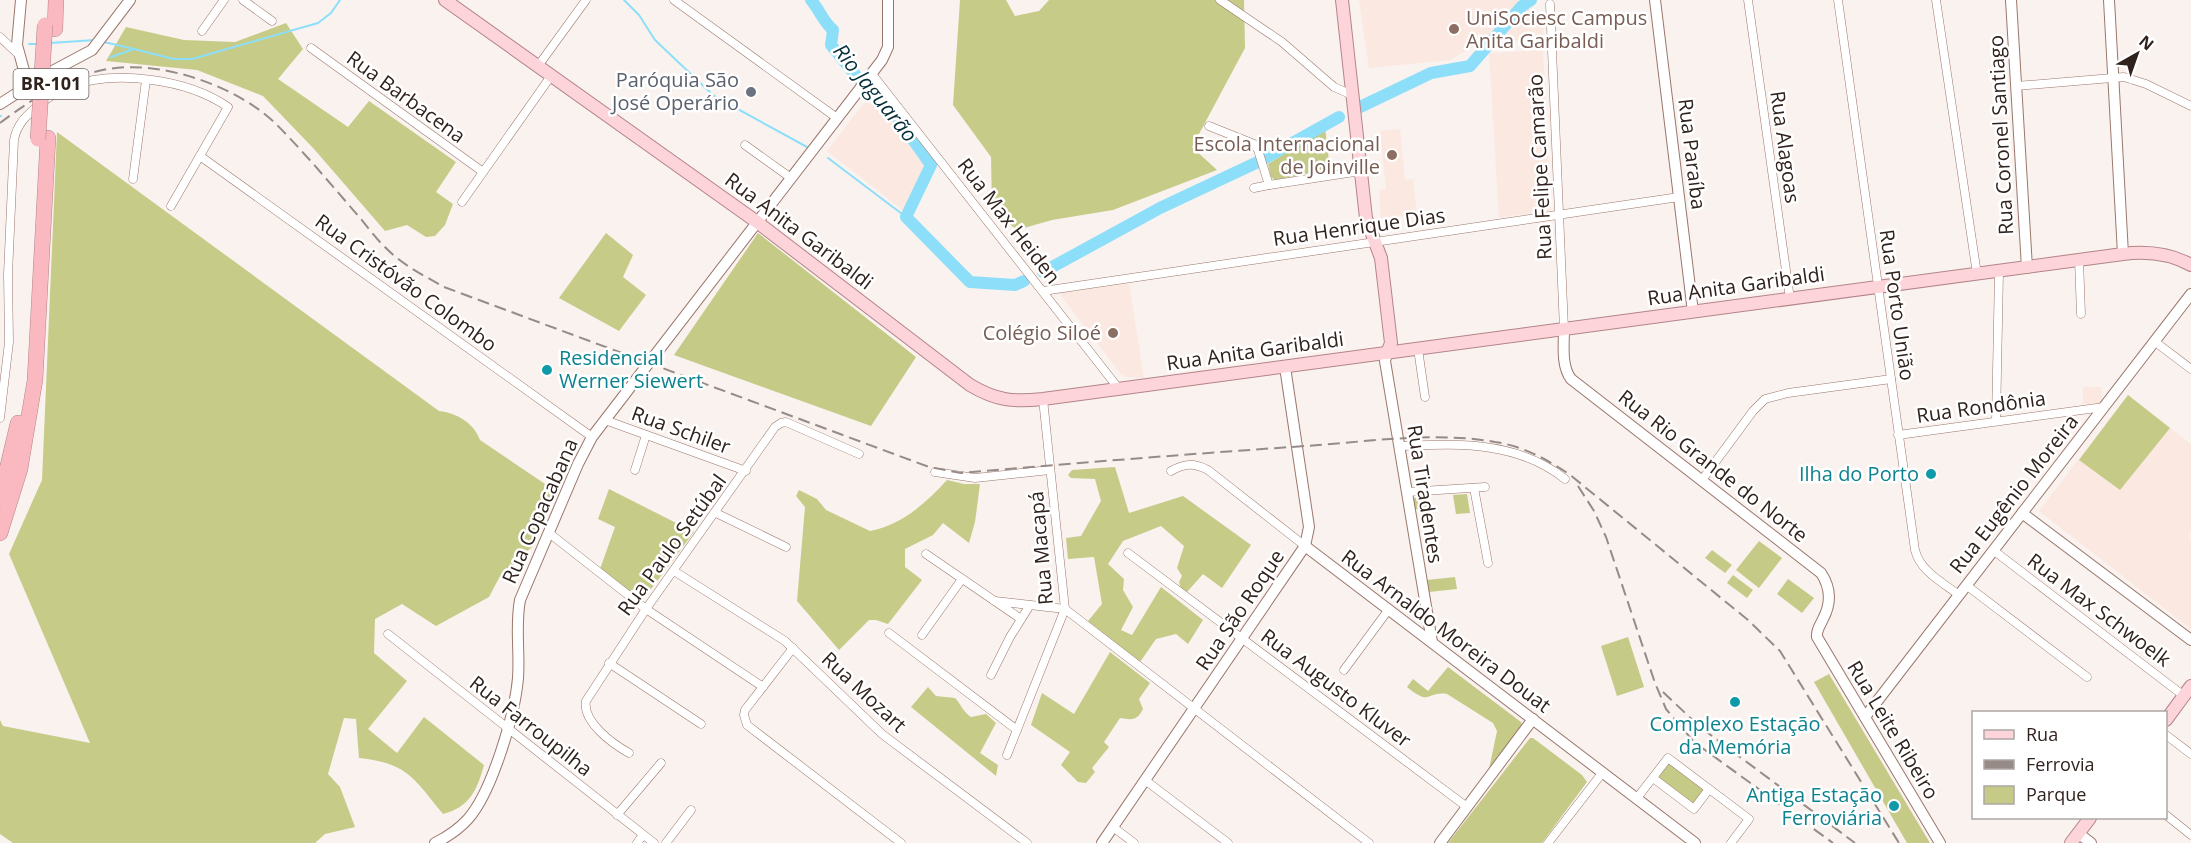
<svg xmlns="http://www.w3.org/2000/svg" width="2191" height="843" font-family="'Open Sans',sans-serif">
<rect width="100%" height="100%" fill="#faf2ef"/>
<!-- built -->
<g fill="#fbe8e1">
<path d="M 1359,0 L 1518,0 L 1544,19 L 1543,43 L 1487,39 L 1450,60 L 1369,68 Z"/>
<path d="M 1543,50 L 1551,210 L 1499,218 L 1489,53 Z"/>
<path d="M 875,89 L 927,164 L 905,212 L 827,151 Z"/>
<path d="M 1400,129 L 1405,180 L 1413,179 L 1417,215 L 1381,218 L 1379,190 L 1386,189 L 1380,131 Z"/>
<path d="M 1129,283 L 1144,378 L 1127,377 L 1120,373 L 1059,293 Z"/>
<path d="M 2083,387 L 2101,387 L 2102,403 L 2083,404 Z"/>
<path d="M 2128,395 L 2191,444 L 2191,532 L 2188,536 L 2191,539 L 2191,629 L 2039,511 Z"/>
</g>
<!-- green -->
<g fill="#c5ca87">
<path d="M 1325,128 L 1330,169 L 1275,180 L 1271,177 L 1268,164 Z"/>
<path d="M 758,233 L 916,357 L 871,426 L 674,355 Z"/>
<path d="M 2128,395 L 2170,428 L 2120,490 L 2079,460 Z"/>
<path d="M 1467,494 L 1470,513 L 1456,514 L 1453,495 Z"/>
<path d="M 1429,497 L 1430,510 L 1414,509 L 1413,498 Z"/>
<path d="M 1759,541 L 1782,558 L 1759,588 L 1736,570 Z"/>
<path d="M 1712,550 L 1732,565 L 1725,573 L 1705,558 Z"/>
<path d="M 1733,575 L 1753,590 L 1747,598 L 1727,583 Z"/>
<path d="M 1455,577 L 1457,589 L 1429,592 L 1427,580 Z"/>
<path d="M 1788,579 L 1814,598 L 1802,613 L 1777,594 Z"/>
<path d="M 1628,637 L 1644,687 L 1617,696 L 1601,646 Z"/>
<path d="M 1448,667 L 1521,722 L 1522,725 L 1489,769 L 1497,731 L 1493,723 L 1447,694 C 1426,691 1431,707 1407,687 L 1413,679 L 1428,691 Z"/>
<path d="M 1829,674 L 1930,843 L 1907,843 L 1814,682 Z"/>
<path d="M 1530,738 L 1533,738 L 1582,775 L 1587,782 L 1542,843 L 1448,843 Z"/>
<path d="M 1669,763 L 1704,789 L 1693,804 L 1658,778 Z"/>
</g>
<!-- forest -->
<g fill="#c7cb88">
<path d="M 960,0 L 1006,0 L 1015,16 L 1039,11 L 1049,0 L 1244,0 L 1245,48 L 1192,147 L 1217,170 L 1113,210 L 1052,220 L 1017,230 L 992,210 L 991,157 L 953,105 Z"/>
<path d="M 286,23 L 303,49 L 278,79 L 348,127 L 369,101 L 456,162 L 436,192 L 453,204 L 445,225 L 435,236 L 426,237 L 407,225 L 385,231 L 314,149 L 263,96 L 197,70 L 106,61 L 126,27 L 184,40 L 235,42 Z"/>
<path d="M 57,132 L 439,411 C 457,413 474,423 480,440 L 554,490 L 534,545 L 499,578 L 489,597 L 436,626 L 402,604 L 375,619 L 374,653 L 407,681 L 368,729 L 397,753 L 424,717 L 484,765 C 477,790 470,807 443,814 C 414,779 408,763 359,758 L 356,719 L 344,718 L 328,774 L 340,787 L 355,827 L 325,834 L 315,843 L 13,843 L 0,834 L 0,720 L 3,726 L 90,743 L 9,554 L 42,480 Z"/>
<path d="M 606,233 L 633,255 L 623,277 L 646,295 L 619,331 L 559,298 Z"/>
<path d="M 1115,467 L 1129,513 L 1183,496 L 1251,545 L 1222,588 L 1203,574 L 1187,592 L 1181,589 L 1179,582 L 1182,576 L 1177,568 L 1184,546 L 1161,526 L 1123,541 L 1108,564 L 1124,579 L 1123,590 L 1133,607 L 1121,630 L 1132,635 L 1161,587 L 1203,620 L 1188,644 L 1176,634 L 1156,639 L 1140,662 L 1088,621 L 1102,604 L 1094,557 L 1068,559 L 1066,538 L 1081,536 L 1101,501 L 1095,479 L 1071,478 L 1068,475 L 1072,470 Z"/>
<path d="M 947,480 L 964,484 L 980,484 L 975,522 L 969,543 L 943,523 L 933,535 L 905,549 L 905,567 L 922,580 L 888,624 L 876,620 L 869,620 L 839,650 L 797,601 L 805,507 L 796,496 L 799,490 L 817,499 L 826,510 L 870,531 C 902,525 926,503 947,480 Z"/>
<path d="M 609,489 L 694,532 L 645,597 L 637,599 L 600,569 L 615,527 L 598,519 Z"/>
<path d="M 1110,652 L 1150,683 L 1139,699 L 1143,709 C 1137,721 1132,720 1120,718 L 1104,742 L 1109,747 L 1092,768 L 1095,772 L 1086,783 L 1078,782 L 1061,765 L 1070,752 L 1031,725 L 1042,693 L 1074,714 Z"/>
<path d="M 928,687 L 936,696 L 955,698 C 961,704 963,712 971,717 L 986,714 L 996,723 L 980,753 L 998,765 L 996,776 L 911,707 Z"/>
</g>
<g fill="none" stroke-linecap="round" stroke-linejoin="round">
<!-- stream -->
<g stroke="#8ddff9" stroke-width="2">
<path d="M 624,0 L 639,15 L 655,40 L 714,96 L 807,147"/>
<path d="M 104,42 L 134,49"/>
<path d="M 50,43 L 95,40"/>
<path d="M 29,44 L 38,44"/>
<path d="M 111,57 L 134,49 L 173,59 L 192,59 L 318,23 L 331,13 L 340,0"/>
<path d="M 0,116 L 1,116"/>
<path d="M 828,158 L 906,217"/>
</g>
<!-- river -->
<g stroke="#8ddff9" stroke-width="12">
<path d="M 811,0 C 821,12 822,20 833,30 L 831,45 L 858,78 L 877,89 L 931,165 L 906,217 L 970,282 L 1015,285 L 1024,281"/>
<path d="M 1358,108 L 1431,73 L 1470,66 L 1522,6 L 1531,0"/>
<path d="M 1043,272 L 1160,208 L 1260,161 L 1339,117"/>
</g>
<!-- street casing -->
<g stroke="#9a776b" stroke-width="9">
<g id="street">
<path d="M 243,0 L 272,21"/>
<path d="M 674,0 L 837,118"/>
<path d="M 1220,0 L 1282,42 L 1334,87 L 1352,95"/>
<path d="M 1748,0 L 1790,299"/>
<path d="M 1838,0 L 1915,550 C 1920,571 1942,582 1959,595"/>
<path d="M 1936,0 L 1977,274"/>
<path d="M 1550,4 L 1564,329"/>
<path d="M 202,31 L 224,0"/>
<path d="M 0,37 L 18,54"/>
<path d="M 311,48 L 483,172"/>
<path d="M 538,66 L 586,0"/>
<path d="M 872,74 L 1119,389"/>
<path d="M 2016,86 L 2124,77 L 2146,84 L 2191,106"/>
<path d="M 1209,126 L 1254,144 L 1258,150 L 1269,185 L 1361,171"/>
<path d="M 745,145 L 791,178"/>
<path d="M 200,156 L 592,437"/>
<path d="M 133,179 L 146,80"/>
<path d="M 1254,188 L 1269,185"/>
<path d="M 462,202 L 551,76"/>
<path d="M 2079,260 L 2081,314"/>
<path d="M 1043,291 L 1679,197"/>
<path d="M 2154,341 L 2191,369"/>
<path d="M 1418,349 L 1425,397"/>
<path d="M 0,418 L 9,342 L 8,274 L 14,140 C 17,123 28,114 40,104 C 49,97 58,91 68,87 C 115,69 187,79 228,107 L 171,206"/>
<path d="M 605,420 L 746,471"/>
<path d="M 1996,421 L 1999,272"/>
<path d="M 1898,435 L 2104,407"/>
<path d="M 1399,446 C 1459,444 1515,440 1565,479"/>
<path d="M 635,470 L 646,435"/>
<path d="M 1171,471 C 1185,463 1194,463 1208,470 L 1305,546"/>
<path d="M 935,472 L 975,478 L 1050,470"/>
<path d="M 1702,480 L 1753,411 L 1765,399 L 1788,393 L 1891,379"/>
<path d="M 1474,488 L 1488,563"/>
<path d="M 1407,492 L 1485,487"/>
<path d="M 716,513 L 786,547"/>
<path d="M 549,533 L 646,609 L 763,687"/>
<path d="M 1993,550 L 2184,696"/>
<path d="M 1128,553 L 1467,807"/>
<path d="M 926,554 L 1021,619"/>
<path d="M 674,571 L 785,641 L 882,734 L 1027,843"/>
<path d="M 1966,585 L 2087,677"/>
<path d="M 995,601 L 1065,609 L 1369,843"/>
<path d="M 889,633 L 1017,730"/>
<path d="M 388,634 L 654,843"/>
<path d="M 922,635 L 962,579"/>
<path d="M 793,648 L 745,710 L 744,715 L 747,725 L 901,843"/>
<path d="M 609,663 L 701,724"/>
<path d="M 1344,670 L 1389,609"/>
<path d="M 991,675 L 1010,637 L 1030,605"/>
<path d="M 2166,735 L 2191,754"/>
<path d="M 629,753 C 613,744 582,722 586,701 L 646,609 L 775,427 L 781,423 L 786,422 L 859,454"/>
<path d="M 1007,755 L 1065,609 L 1043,399"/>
<path d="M 1653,778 L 1694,809 L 1709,789"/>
<path d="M 1145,780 L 1228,843"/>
<path d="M 1637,798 L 1668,758 L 1749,819 L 1731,843"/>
<path d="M 617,815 L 661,763"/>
<path d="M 2166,815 L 2191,835"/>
<path d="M 1113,827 L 1134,843"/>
<path d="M 637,843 L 643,835"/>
<path d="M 666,843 L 691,810"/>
<path d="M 1548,843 L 1603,772"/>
</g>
</g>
<!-- secondary casing -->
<g stroke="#9a776b" stroke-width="12">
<g id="secondary">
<path d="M 21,0 L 17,45 L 28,85"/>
<path d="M 1655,0 L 1693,312"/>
<path d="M 2011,0 L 2027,268"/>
<path d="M 2109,0 L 2123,254"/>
<path d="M 0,104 L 47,74 L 92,50 L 130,0"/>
<path d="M 1564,329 C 1564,344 1561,366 1571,379 L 1821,573 C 1831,588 1831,604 1823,619 C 1820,626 1816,630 1817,637 L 1940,843"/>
<path d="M 1387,353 L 1385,361 L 1432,642"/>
<path d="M 2022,513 L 2191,640"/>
<path d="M 1305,546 L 1695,843"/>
<path d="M 1865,717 L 2191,294"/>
<path d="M 2078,833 L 2091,843"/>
<path d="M 435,843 C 447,837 459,829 468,819 C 492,792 515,714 518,678 C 520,652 515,626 520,600 L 578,464 L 592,437 L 605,420 L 882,60 L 888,47 L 888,0"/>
<path d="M 1102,843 L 1305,546 L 1309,527 L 1285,367"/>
<path d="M 1440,843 L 1533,719"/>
</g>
</g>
<!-- primary casing -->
<g stroke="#b38488" stroke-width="14">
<g id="primary">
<path d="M 445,0 L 757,222 L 970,385 C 997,401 1013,402 1043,399 L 2123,254 C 2147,251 2169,253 2191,265"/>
<path d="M 1342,0 L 1366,218 L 1381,258 L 1391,343 L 1387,353"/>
<path d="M 2166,720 L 2191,686"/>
<path d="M 2071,843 L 2090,818"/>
</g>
</g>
<!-- highway casing -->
<g stroke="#b38488" stroke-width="16">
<g id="highway">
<path d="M 55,29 L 56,0"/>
<path d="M 0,499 L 18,423"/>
<path d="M 0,533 L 20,469 L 35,380 L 48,138"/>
</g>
</g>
<!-- street -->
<use href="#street" stroke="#fff" stroke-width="8"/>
<!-- secondary -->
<use href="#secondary" stroke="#fff" stroke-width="10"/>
<!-- primary -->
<use href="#primary" stroke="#fcd4da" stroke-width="12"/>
<!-- highway -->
<use href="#highway" stroke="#fab8c1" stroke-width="15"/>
<!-- rail -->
<g stroke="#968b87" stroke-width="2" stroke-dasharray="12 6" stroke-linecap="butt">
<path d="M 0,123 C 32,99 67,76 108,69 C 162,60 237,86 276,124 C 306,154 333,187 361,219 C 369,229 378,241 388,250 C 404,266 425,276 444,287 L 929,467 L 961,473 C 1075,463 1190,454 1305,446 C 1367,442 1433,431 1495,442 C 1523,446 1546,459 1569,474 L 1748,620 L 1780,651 L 1899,843"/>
<path d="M 1578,486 L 1594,511 L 1606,537 L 1655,683 L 1666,709 L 1694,742 L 1833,843"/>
<path d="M 1663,692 L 1700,727 L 1855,843"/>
</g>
<!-- highway-bridge casing -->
<g stroke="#b38488" stroke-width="16" stroke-linecap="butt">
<path id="highway-bridge" d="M 38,139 L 45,25"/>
</g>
<!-- highway-bridge -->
<use href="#highway-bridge" stroke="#fab8c1" stroke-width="15"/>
</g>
<!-- markers -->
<g fill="#8d6e63" stroke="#fff" stroke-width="2">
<circle cx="1454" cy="29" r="6"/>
<circle cx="1392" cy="155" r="6"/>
<circle cx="1113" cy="333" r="6"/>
</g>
<circle fill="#6b7280" stroke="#fff" stroke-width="2" cx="751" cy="92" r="6"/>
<g fill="#0f9aa8" stroke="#fff" stroke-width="2">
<circle cx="547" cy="370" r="6"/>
<circle cx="1931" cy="474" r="6"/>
<circle cx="1735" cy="702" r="6"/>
<circle cx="1894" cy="806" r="6"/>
</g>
<g text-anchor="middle" stroke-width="5" stroke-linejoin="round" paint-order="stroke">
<!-- shield labels -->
<rect fill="#fff" stroke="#6e6461" stroke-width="1.5" x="13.5" y="69" width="75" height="30" rx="4.5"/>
<g font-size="18" font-weight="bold" fill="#30221d">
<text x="51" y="90">BR-101</text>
</g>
<!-- education labels -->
<g font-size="20" fill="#785e54" stroke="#fff" text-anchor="end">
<text x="1466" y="25" text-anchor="start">UniSociesc Campus<tspan x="1466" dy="23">Anita Garibaldi</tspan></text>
<text x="1380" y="151">Escola Internacional<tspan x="1380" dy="23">de Joinville</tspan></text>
<text x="1101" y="340">Colégio Siloé</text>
</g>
<!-- worship labels -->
<g font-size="20" fill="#5b616d" stroke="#fff" text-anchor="end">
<text x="739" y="87">Paróquia São<tspan x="739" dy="23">José Operário</tspan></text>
</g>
<!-- street labels -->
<g font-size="20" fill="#30221d" stroke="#fff">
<text transform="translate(406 97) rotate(36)" y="7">Rua Barbacena</text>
<text transform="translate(2001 135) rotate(-93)" y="7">Rua Coronel Santiago</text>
<text transform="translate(1785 147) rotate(82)" y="7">Rua Alagoas</text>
<text transform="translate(1692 154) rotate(83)" y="7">Rua Paraíba</text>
<text transform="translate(1540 167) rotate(-93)" y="7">Rua Felipe Camarão</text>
<text transform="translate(1009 221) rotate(52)" y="7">Rua Max Heiden</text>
<text transform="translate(1359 227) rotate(-8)" y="7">Rua Henrique Dias</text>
<text transform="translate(799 231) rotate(37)" y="7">Rua Anita Garibaldi</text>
<text transform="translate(406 283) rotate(36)" y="7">Rua Cristóvão Colombo</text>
<text transform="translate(1736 286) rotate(-8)" y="7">Rua Anita Garibaldi</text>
<text transform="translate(1897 305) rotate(82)" y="7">Rua Porto União</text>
<text transform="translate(1255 351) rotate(-8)" y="7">Rua Anita Garibaldi</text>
<text transform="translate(1981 407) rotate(-8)" y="7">Rua Rondônia</text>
<text transform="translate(681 430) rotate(20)" y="7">Rua Schiler</text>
<text transform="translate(1713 466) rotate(38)" y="7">Rua Rio Grande do Norte</text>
<text transform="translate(1425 494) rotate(81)" y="7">Rua Tiradentes</text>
<text transform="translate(2014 494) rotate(-52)" y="7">Rua Eugênio Moreira</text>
<text transform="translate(540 511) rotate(-66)" y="7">Rua Copacabana</text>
<text transform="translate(672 545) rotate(-54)" y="7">Rua Paulo Setúbal</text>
<text transform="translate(1041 548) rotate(-95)" y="7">Rua Macapá</text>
<text transform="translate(1240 610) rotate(-56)" y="7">Rua São Roque</text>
<text transform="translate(2099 610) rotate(37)" y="7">Rua Max Schwoelk</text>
<text transform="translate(1446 631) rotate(37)" y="7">Rua Arnaldo Moreira Douat</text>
<text transform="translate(1336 688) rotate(37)" y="7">Rua Augusto Kluver</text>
<text transform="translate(864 692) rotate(43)" y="7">Rua Mozart</text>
<text transform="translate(531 726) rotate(38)" y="7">Rua Farroupilha</text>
<text transform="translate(1893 730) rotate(59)" y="7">Rua Leite Ribeiro</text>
</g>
<!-- culture labels -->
<g font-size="20" fill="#0d838f" stroke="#fff" text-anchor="end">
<text x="559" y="365" text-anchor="start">Residencial<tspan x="559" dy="23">Werner Siewert</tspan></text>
<text x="1919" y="481">Ilha do Porto</text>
<text x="1735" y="731" text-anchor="middle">Complexo Estação<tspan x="1735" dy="23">da Memória</tspan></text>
<text x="1882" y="802">Antiga Estação<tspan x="1882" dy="23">Ferroviária</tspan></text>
</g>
<!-- water labels -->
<g font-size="21" font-style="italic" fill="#062f3a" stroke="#fff">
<text transform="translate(875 93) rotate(51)" y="7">Rio Jaguarão</text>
</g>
</g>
<!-- legend -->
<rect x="1972" y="711" width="195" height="108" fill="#ffffff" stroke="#aca7a5" stroke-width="1.5"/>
<rect x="1984" y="730" width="30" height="9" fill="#fcd4da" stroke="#aca7a5" stroke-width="1.5"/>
<text x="2026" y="741" font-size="18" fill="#30221d">Rua</text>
<rect x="1984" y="760" width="30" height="9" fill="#968b87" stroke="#aca7a5" stroke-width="1.5"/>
<text x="2026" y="771" font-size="18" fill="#30221d">Ferrovia</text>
<rect x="1984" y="786" width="30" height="18" fill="#c5ca87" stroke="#aca7a5" stroke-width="1.5"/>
<text x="2026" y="801" font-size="18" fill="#30221d">Parque</text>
<!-- north arrow -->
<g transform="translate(2137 54) rotate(40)" stroke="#ffffff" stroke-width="4.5" paint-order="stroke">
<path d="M0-4.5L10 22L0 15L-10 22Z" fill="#30221d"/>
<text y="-9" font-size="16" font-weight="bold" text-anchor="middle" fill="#30221d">N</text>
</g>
</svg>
